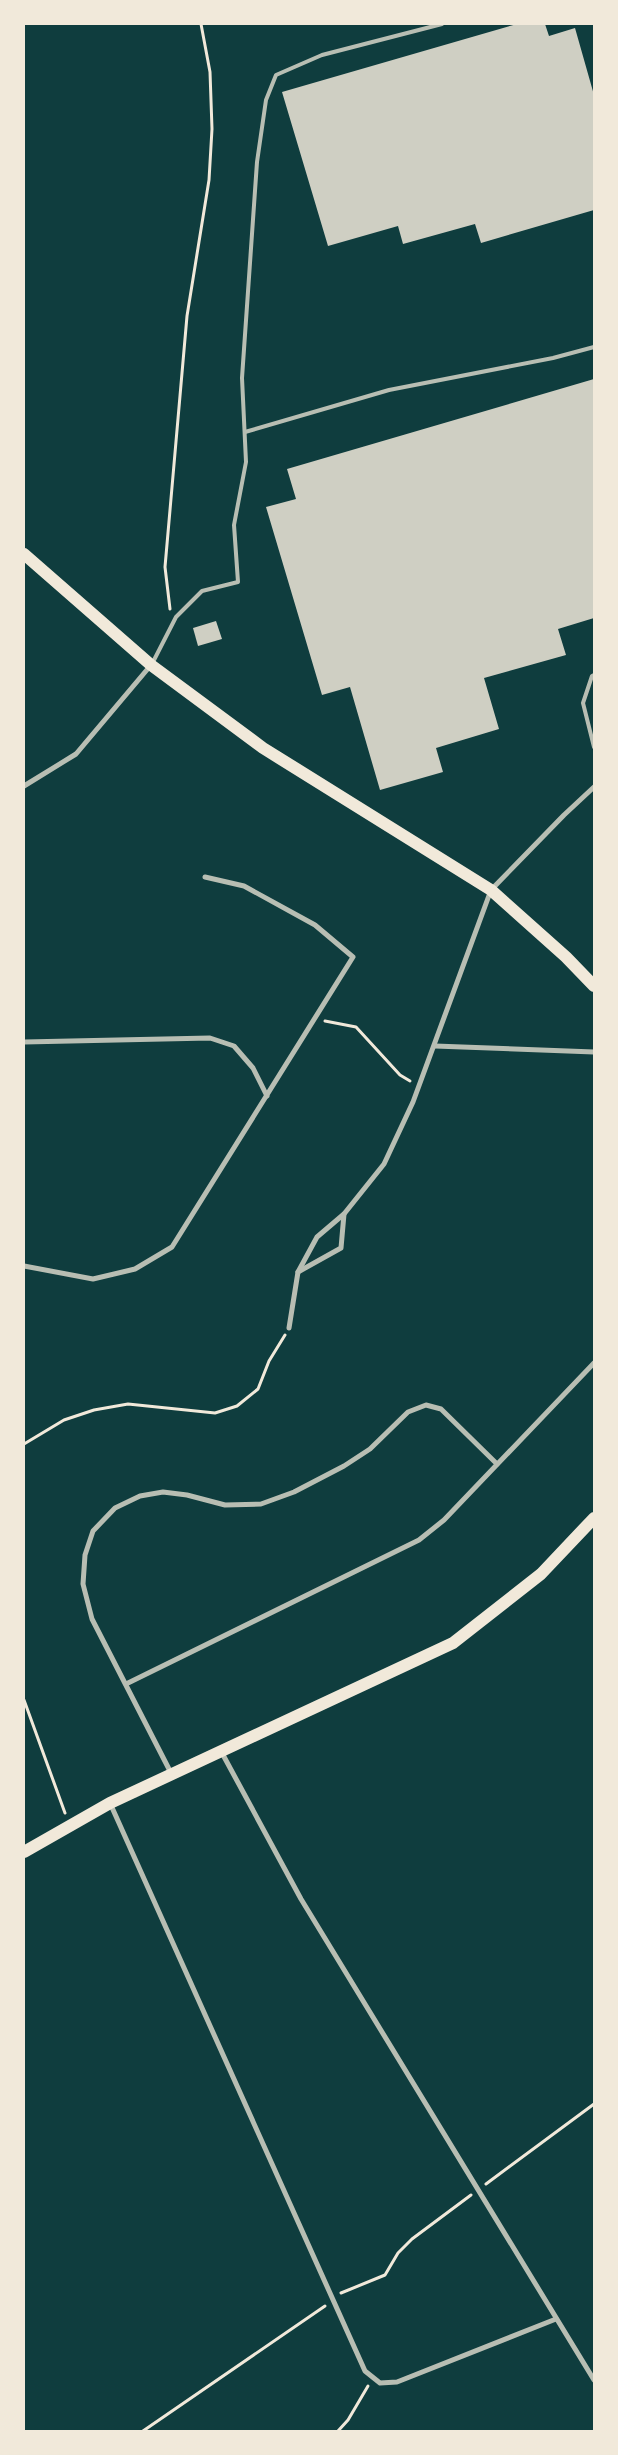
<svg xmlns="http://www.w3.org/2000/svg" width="618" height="2455" font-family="'Alegreya Sans',sans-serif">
<rect width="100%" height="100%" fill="#0f3d3e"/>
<!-- building -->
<g fill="#cfcfc3">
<path d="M 517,24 L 545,24 L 549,36 L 575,28 L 594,95 L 594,210 L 481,243 L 475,224 L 403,244 L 398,226 L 328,246 L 282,92 Z"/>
<path d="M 594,379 L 594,618 L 558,629 L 566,655 L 484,678 L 499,729 L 436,748 L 443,772 L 380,790 L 350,687 L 322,695 L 266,507 L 296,499 L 287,469 Z"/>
<path d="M 216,621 L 222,639 L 198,646 L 193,628 Z"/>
</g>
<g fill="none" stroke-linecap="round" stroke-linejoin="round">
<!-- path -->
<g stroke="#f1e9da" stroke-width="3">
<path d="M 170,609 L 165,567 L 187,316 L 209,180 L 212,129 L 210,72 L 201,24"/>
<path d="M 325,1021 L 356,1027 L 400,1075 L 410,1081"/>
<path d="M 24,1444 L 64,1420 L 94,1410 L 128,1404 L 215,1413 L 237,1406 L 258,1389 L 269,1361 L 285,1335"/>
<path d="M 24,1700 L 65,1813"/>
<path d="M 486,2184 L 594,2104"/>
<path d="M 341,2293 L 385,2275 L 398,2253 L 412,2239 L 471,2195"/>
<path d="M 143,2431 L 325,2306"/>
<path d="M 338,2431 L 348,2420 L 368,2386"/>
</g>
<!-- service -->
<g stroke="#b8beb3" stroke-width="4">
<path d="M 245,432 L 389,390 L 553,358 L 594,347"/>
<path d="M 153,662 L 176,617 L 202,591 L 238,582 L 234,525 L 246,462 L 242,378 L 257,162 L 266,100 L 276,75 L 322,55 L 442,24"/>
<path d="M 594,675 L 592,676 L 583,703 L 594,747"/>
</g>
<!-- minor -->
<g stroke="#b8beb3" stroke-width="5">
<path d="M 24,786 L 76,754 L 151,665"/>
<path d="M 24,1042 L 210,1038 L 234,1046 L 253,1068 L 267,1096"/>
<path d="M 435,1046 L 594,1052"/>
<path d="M 24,1266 L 93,1279 L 135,1269 L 172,1247 L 353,957 L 315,925 L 244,886 L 205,877"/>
<path d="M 298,1272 L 341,1248 L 344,1214"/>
<path d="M 289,1328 L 298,1272 L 317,1237 L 344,1214 L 384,1164 L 413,1102 L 491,890 L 564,815 L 594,787"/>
<path d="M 126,1684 L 419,1540 L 444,1520 L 594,1363"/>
<path d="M 222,1753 L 301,1899 L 594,2380"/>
<path d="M 171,1773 L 92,1619 L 83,1584 L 85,1555 L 93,1531 L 115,1508 L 140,1496 L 163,1492 L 187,1495 L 225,1505 L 261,1504 L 294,1492 L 344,1466 L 370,1449 L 408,1412 L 426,1405 L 441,1409 L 497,1464"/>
<path d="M 110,1803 L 365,2371 L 380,2383 L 397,2382 L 556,2319"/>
</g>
<!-- primary -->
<g stroke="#f1e9da" stroke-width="12">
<path d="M 24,554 L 151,665 L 263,748 L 491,890 L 566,957 L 594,986"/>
<path d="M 24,1852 L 110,1803 L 453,1643 L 541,1574 L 594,1518"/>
</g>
</g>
<!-- border -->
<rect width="618" height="2455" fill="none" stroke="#f1e9da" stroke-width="50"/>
</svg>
